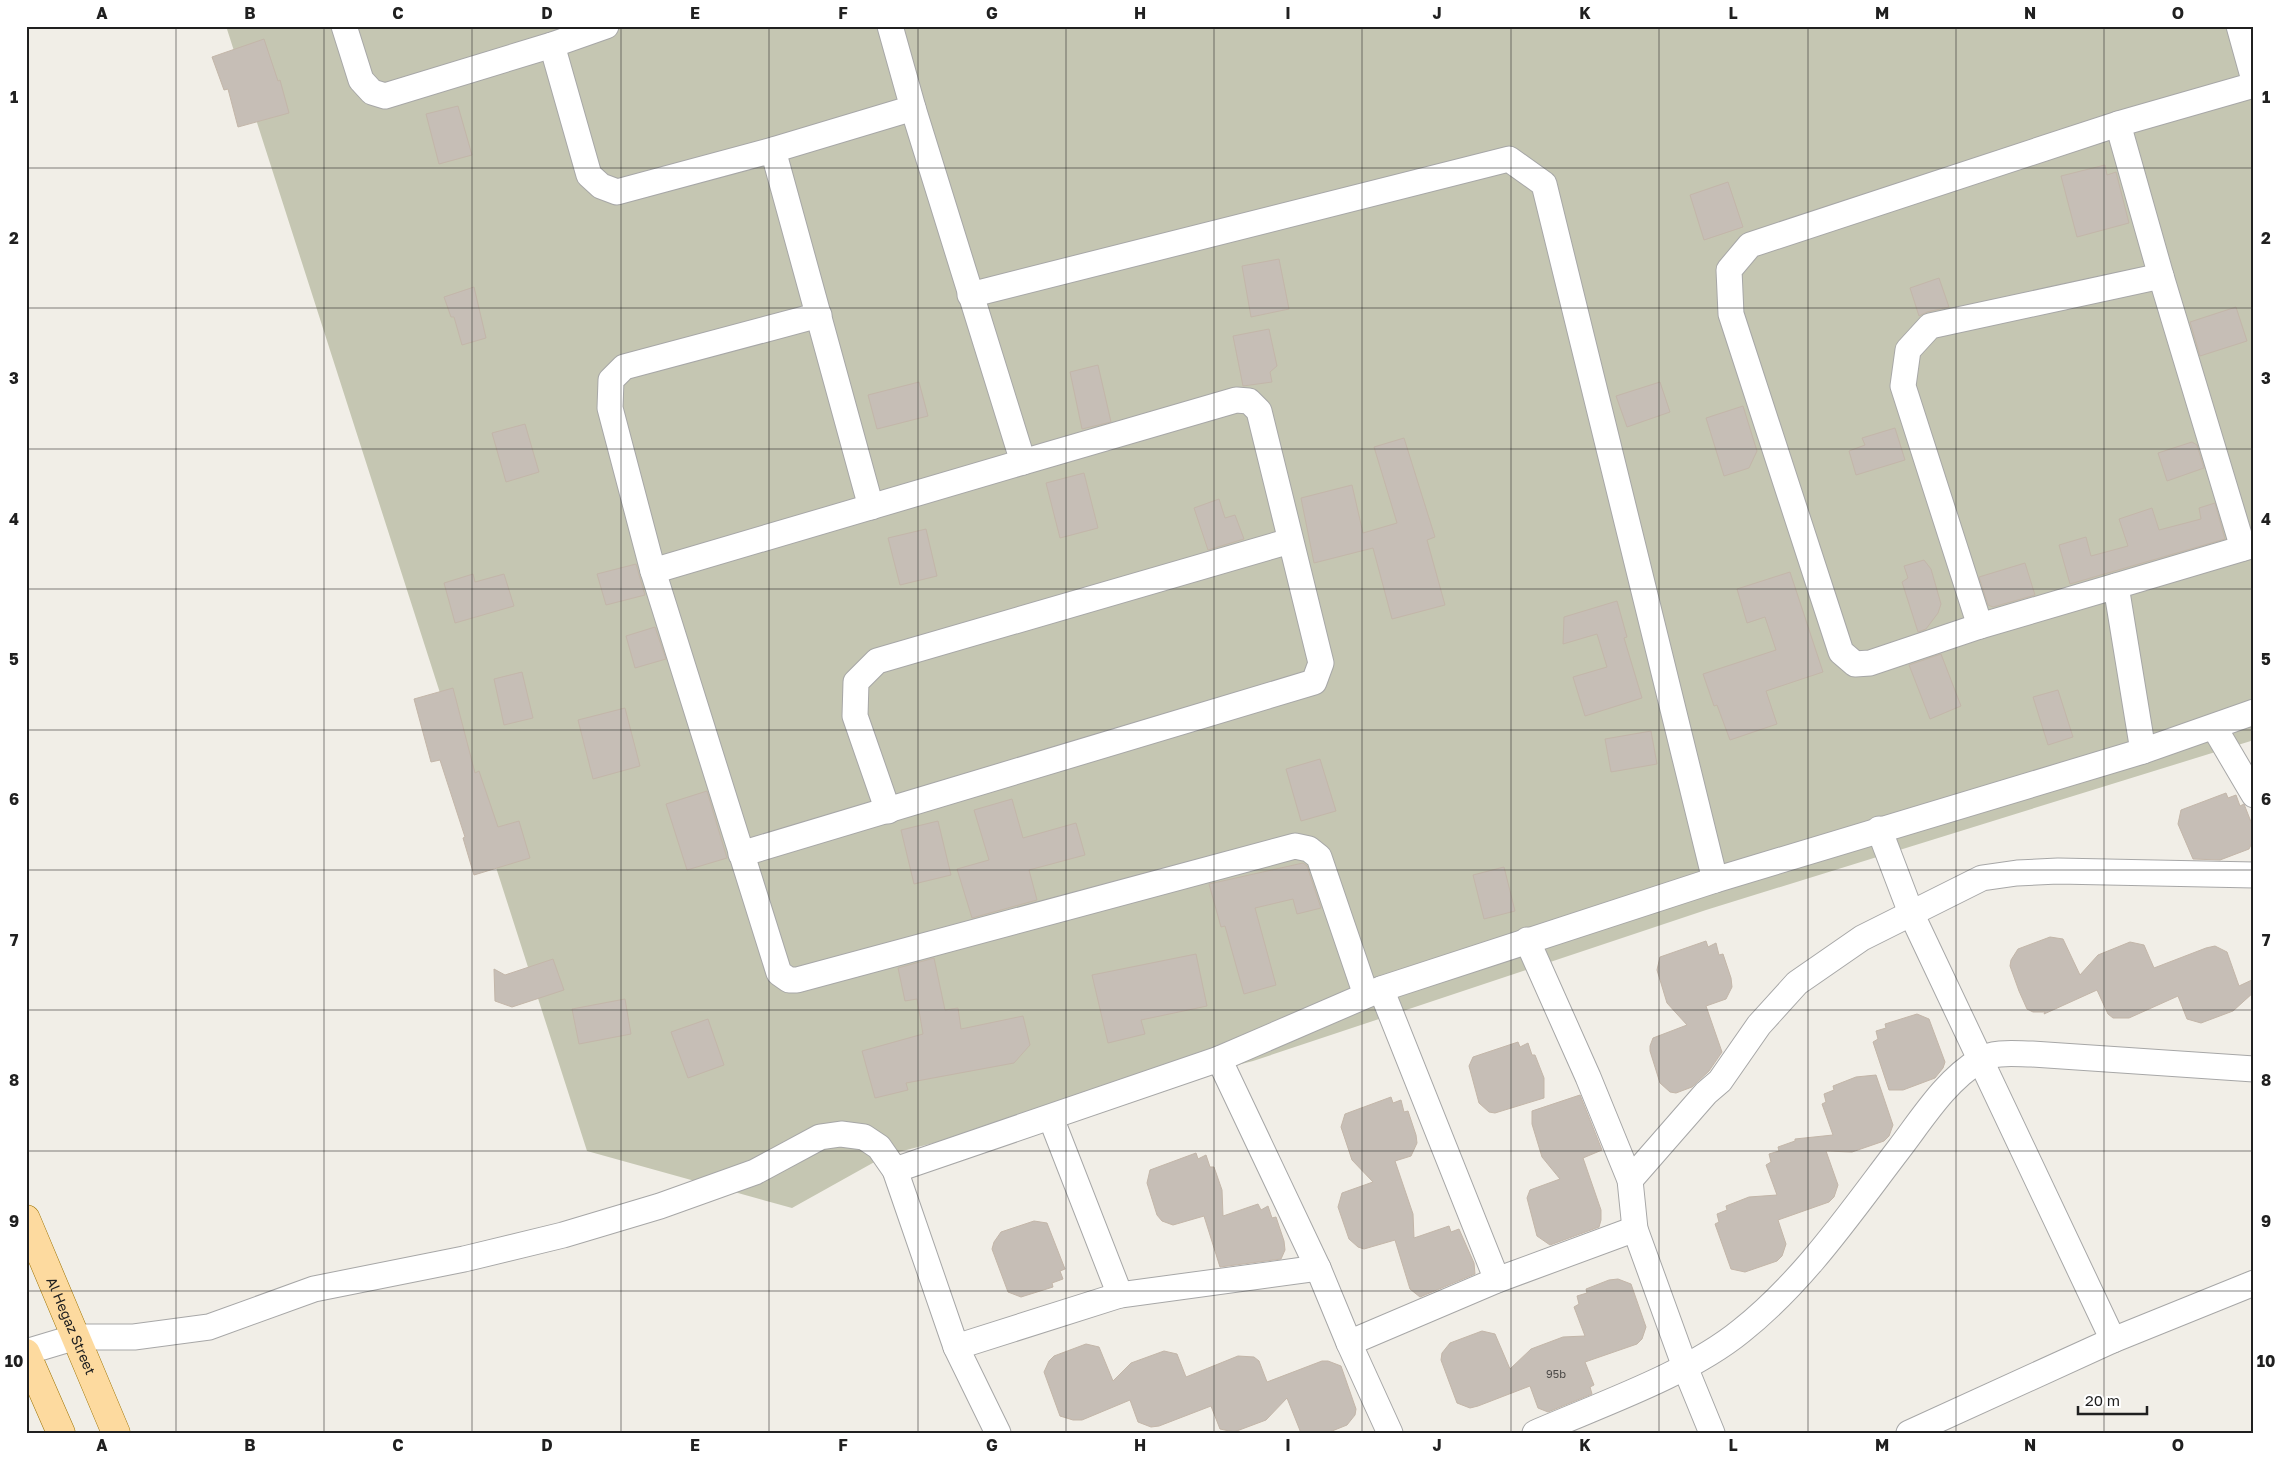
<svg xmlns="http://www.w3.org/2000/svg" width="2280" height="1459" font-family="'Golos Text',sans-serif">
<rect width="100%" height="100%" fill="#f1eee7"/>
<!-- construction -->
<path fill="#c5c6b2" d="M 226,26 L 2254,26 L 2254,740 L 1706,910 L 1253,1061 L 887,1155 L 792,1208 L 587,1151 Z"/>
<!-- building -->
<g fill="#c6beb6" stroke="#c3b6a9">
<path d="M 264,39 L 278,81 L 280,80 L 289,113 L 238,127 L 228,89 L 224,90 L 212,57 Z"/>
<path d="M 458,106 L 472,155 L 439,164 L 426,114 Z"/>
<path d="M 2105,165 L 2107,175 L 2116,172 L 2129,223 L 2077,237 L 2061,176 Z"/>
<path d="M 1728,182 L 1743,227 L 1704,240 L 1690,195 Z"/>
<path d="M 1279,259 L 1289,309 L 1251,317 L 1242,266 Z"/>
<path d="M 1939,278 L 1949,307 L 1927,312 L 1919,316 L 1910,288 Z"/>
<path d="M 474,287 L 486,338 L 462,345 L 454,317 L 451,317 L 444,297 Z"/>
<path d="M 2236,307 L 2247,341 L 2200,356 L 2190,322 Z"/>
<path d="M 1269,329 L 1277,366 L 1270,372 L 1272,382 L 1243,386 L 1233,336 Z"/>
<path d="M 1098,365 L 1111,422 L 1082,429 L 1070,372 Z"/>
<path d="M 919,382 L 928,416 L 877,429 L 868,395 Z"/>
<path d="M 1660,382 L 1670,412 L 1627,427 L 1616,396 Z"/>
<path d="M 1743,406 L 1757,451 L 1749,468 L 1724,476 L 1706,418 Z"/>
<path d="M 525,424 L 539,472 L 506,482 L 492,433 Z"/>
<path d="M 1895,428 L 1905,460 L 1856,475 L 1849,451 L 1865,445 L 1862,438 Z"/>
<path d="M 1404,438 L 1435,537 L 1427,540 L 1445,605 L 1392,619 L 1373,548 L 1314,563 L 1301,498 L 1352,485 L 1363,533 L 1397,523 L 1374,447 Z"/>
<path d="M 2192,442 L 2197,445 L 2204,468 L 2167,481 L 2158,453 Z"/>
<path d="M 1084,473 L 1098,528 L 1060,538 L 1046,483 Z"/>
<path d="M 1219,499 L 1225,518 L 1235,515 L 1244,539 L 1208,550 L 1194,508 Z"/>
<path d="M 2215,503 L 2225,539 L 2070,584 L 2059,545 L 2086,537 L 2091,556 L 2128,546 L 2119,519 L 2152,508 L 2159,530 L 2201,519 L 2199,508 Z"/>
<path d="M 926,529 L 937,576 L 900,585 L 888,538 Z"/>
<path d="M 1924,560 L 1931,569 L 1941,604 L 1938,613 L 1926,629 L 1918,632 L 1902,582 L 1908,578 L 1904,566 Z"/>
<path d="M 2025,563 L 2035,595 L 1993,607 L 1988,605 L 1979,577 Z"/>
<path d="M 636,564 L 645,595 L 606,605 L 597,574 Z"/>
<path d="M 1790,572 L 1823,672 L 1766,691 L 1777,724 L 1730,740 L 1717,705 L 1714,706 L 1703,674 L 1776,650 L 1765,617 L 1747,623 L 1737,589 Z"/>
<path d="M 473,574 L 475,582 L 504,574 L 514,606 L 455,623 L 444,583 Z"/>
<path d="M 1617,601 L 1627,637 L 1624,638 L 1642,698 L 1585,716 L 1573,677 L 1607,667 L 1597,634 L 1563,644 L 1564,617 Z"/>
<path d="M 655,627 L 666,659 L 635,668 L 626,636 Z"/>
<path d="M 1941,654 L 1961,706 L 1930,719 L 1909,665 Z"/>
<path d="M 522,672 L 533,718 L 504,725 L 494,679 Z"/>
<path d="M 453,688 L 475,773 L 479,771 L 498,827 L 519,821 L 530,858 L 474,875 L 463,838 L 465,837 L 440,760 L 431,762 L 414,699 Z"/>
<path d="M 2058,690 L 2073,737 L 2048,745 L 2033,697 Z"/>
<path d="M 625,708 L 640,766 L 593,779 L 578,720 Z"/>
<path d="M 1651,731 L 1657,764 L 1611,772 L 1605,739 Z"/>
<path d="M 1320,759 L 1336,811 L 1301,821 L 1286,769 Z"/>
<path d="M 707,791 L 727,858 L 687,870 L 666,804 Z"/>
<path d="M 2226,793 L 2228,798 L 2236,795 L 2240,806 L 2244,804 L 2253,827 L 2252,843 L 2249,849 L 2220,860 L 2193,859 L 2178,824 L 2181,810 Z"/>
<path d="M 1012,799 L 1023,838 L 1076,823 L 1085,855 L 1029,870 L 1037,900 L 972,918 L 957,869 L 989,860 L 974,810 Z"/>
<path d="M 938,821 L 951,875 L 914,884 L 901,830 Z"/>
<path d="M 1303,863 L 1307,866 L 1321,908 L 1297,914 L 1293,899 L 1255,908 L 1276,985 L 1244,994 L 1225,926 L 1221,927 L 1209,884 Z"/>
<path d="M 1504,867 L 1515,911 L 1484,919 L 1473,875 Z"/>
<path d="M 2050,937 L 2063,939 L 2080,975 L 2098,955 L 2130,942 L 2144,945 L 2154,968 L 2206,948 L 2215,946 L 2227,952 L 2239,986 L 2254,979 L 2254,992 L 2233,1011 L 2201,1023 L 2187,1019 L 2178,996 L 2129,1018 L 2113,1018 L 2108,1014 L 2097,990 L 2044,1014 L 2045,1012 L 2033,1012 L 2027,1009 L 2019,991 L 2010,966 L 2011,960 L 2018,949 Z"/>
<path d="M 1706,941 L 1708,947 L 1716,943 L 1719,955 L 1723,954 L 1731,978 L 1732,987 L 1726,999 L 1706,1006 L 1722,1052 L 1709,1071 L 1692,1087 L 1676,1093 L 1670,1092 L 1660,1083 L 1650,1051 L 1650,1046 L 1653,1038 L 1687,1025 L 1667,1003 L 1657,970 L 1660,957 Z"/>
<path d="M 1196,954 L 1207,1006 L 1141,1020 L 1145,1034 L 1108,1043 L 1092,975 Z"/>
<path d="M 934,958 L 945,1010 L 958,1008 L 961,1029 L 1023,1016 L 1030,1045 L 1014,1063 L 906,1083 L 908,1090 L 875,1098 L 862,1051 L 923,1034 L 917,999 L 905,1001 L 898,968 Z"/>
<path d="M 553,959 L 564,990 L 512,1007 L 495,1001 L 494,969 L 505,975 Z"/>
<path d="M 625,999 L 631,1034 L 579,1044 L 572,1009 Z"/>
<path d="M 1917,1014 L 1929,1019 L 1945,1062 L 1943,1068 L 1935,1078 L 1903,1090 L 1889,1090 L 1873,1042 L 1878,1039 L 1876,1031 L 1886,1028 L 1885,1024 Z"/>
<path d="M 708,1019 L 724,1065 L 688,1078 L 671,1032 Z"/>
<path d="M 1518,1042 L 1520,1047 L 1528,1043 L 1532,1055 L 1535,1055 L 1544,1078 L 1544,1098 L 1495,1113 L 1489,1112 L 1479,1103 L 1469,1066 L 1473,1057 Z"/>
<path d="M 1876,1075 L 1893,1125 L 1889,1136 L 1884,1141 L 1852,1152 L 1826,1151 L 1838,1185 L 1834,1197 L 1829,1202 L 1778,1220 L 1786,1244 L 1782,1256 L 1777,1261 L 1745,1272 L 1731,1269 L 1715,1224 L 1719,1222 L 1717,1214 L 1727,1210 L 1726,1206 L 1749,1197 L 1777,1195 L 1766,1165 L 1771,1162 L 1769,1154 L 1779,1151 L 1778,1147 L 1795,1141 L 1795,1139 L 1833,1135 L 1822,1104 L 1826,1102 L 1824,1094 L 1834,1090 L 1833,1086 L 1856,1077 Z"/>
<path d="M 1580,1095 L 1602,1150 L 1583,1158 L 1601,1210 L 1601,1220 L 1599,1227 L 1550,1245 L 1537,1236 L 1527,1198 L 1530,1190 L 1560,1179 L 1542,1157 L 1532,1124 L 1532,1111 Z"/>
<path d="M 1391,1097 L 1393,1103 L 1401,1100 L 1404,1112 L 1408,1111 L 1416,1135 L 1417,1143 L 1411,1156 L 1395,1161 L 1413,1214 L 1414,1238 L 1449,1226 L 1451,1232 L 1459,1229 L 1474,1263 L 1475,1274 L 1420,1297 L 1410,1289 L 1395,1240 L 1364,1249 L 1358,1247 L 1349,1239 L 1338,1207 L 1342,1193 L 1373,1182 L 1352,1160 L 1341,1127 L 1345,1114 Z"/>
<path d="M 1196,1153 L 1198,1159 L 1206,1155 L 1210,1167 L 1214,1167 L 1222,1190 L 1223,1216 L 1258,1204 L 1261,1210 L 1268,1206 L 1272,1218 L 1276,1217 L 1284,1241 L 1285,1250 L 1281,1259 L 1220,1267 L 1204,1216 L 1173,1225 L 1162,1221 L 1157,1215 L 1147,1183 L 1150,1170 Z"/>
<path d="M 1034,1221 L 1047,1223 L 1065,1269 L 1060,1271 L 1063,1279 L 1052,1283 L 1053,1287 L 1021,1297 L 1008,1292 L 992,1249 L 994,1242 L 1001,1232 Z"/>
<path d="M 1618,1279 L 1631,1284 L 1646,1327 L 1642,1339 L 1637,1344 L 1585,1362 L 1594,1385 L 1590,1387 L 1592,1394 L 1548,1412 L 1538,1408 L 1530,1386 L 1478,1406 L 1470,1408 L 1457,1403 L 1441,1360 L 1442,1353 L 1450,1343 L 1482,1331 L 1495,1334 L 1510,1369 L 1531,1349 L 1563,1337 L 1585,1336 L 1574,1307 L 1579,1304 L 1577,1296 L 1587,1293 L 1586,1289 L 1609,1280 Z"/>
<path d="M 1086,1344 L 1099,1347 L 1113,1381 L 1131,1363 L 1164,1351 L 1177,1354 L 1186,1377 L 1238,1356 L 1254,1357 L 1259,1361 L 1267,1382 L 1322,1361 L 1328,1361 L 1341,1366 L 1356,1409 L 1355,1415 L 1347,1425 L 1327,1433 L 1301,1433 L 1287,1398 L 1266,1420 L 1234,1432 L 1220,1429 L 1211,1406 L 1159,1426 L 1151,1427 L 1138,1422 L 1130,1400 L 1082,1420 L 1073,1420 L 1060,1416 L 1044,1372 L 1049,1361 L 1054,1356 Z"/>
</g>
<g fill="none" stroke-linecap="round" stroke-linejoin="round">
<!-- minor casing -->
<g stroke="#a7a7a7" stroke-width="27">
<g id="minor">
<path d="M 344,26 L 361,80 L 372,92 L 385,96 L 552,45 L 606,26"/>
<path d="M 2239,26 L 2254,80"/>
<path d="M 552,45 L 589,175 L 601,186 L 617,192 L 773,150 L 913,108 L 890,26"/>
<path d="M 2118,124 L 2161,276 L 2243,548"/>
<path d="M 773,150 L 871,507"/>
<path d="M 970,295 L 1509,159 L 1544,184 L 1715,880"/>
<path d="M 819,315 L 624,367 L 611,380 L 610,408 L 653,571 L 779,973 L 789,980 L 797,980 L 1295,846 L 1309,849 L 1319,857 L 1366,995"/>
<path d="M 653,571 L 1023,462 L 913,108"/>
<path d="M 2116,586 L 1980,626 L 1903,386 L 1908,350 L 1930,326 L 2161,276"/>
<path d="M 1980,626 L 1870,663 L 1855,664 L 1841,652 L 1731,314 L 1729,270 L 1750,245 L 2118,124 L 2254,85"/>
<path d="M 2214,727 L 2254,795"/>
<path d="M 2143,751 L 2116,586 L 2254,545"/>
<path d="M 888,811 L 855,716 L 856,682 L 877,661 L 1290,541"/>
<path d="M 1879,829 L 1911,913 L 2113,1340"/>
<path d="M 741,854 L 1314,682 L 1321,663 L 1259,411 L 1249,401 L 1236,400 L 1023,462"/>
<path d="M 1527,940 L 1588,1077 L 1630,1180 L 1635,1229 L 1685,1367 L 1712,1433"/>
<path d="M 1381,989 L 1497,1280"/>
<path d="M 1219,1059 L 1318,1268 L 1349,1343 L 1390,1433"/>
<path d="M 1051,1118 L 1120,1295"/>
<path d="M 895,1170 L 1219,1059 L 1381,989 L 1715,880 L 2143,751 L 2254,712"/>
<path d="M 1630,1180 L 1706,1093 L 1720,1081 L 1759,1025 L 1797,983 L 1862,938 L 1982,878 L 2017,873 L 2058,871 L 2254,875"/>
<path d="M 1349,1343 L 1497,1280 L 1635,1229"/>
<path d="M 956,1347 L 1120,1295 L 1318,1268"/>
<path d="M 26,1352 L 76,1337 L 134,1337 L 209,1327 L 314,1289 L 464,1259 L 563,1235 L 660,1206 L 755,1172 L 820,1137 L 841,1134 L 864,1137 L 879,1147 L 895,1170 L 956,1347 L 998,1433"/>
<path d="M 1535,1433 C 1599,1405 1687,1375 1741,1331 C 1804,1281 1850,1213 1899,1149 C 1922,1119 1946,1080 1980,1060 C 1994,1051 2016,1054 2032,1054 L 2254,1069"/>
<path d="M 1909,1433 L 2113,1340 L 2254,1283"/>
</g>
</g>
<!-- major casing -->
<g stroke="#9d7200" stroke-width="29">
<g id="major">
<path id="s1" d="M 26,1219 L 116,1433"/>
<path d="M 26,1353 L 61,1433"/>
</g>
</g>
<!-- minor -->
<use href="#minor" stroke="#fff" stroke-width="25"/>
<!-- major -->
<use href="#major" stroke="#fdda9f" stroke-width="28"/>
</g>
<!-- grid -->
<path fill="none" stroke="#202020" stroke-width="1" stroke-opacity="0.55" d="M 176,26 L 176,1433M 324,26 L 324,1433M 472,26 L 472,1433M 621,26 L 621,1433M 769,26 L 769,1433M 918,26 L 918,1433M 1066,26 L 1066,1433M 1214,26 L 1214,1433M 1362,26 L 1362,1433M 1511,26 L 1511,1433M 1659,26 L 1659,1433M 1808,26 L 1808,1433M 1956,26 L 1956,1433M 2104,26 L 2104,1433M 26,168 L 2254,168M 26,308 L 2254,308M 26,449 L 2254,449M 26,589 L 2254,589M 26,730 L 2254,730M 26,870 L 2254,870M 26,1010 L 2254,1010M 26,1151 L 2254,1151M 26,1291 L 2254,1291"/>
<g text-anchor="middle" stroke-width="4.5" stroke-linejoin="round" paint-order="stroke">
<!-- number labels -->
<g font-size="11" fill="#4a4846">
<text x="1556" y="1378">95b</text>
</g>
<!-- street labels -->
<g font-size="14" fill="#202020" stroke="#fff">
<text dy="5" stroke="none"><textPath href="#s1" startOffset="116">Al Hegaz Street</textPath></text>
</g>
</g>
<!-- border -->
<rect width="2280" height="1459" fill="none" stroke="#ffffff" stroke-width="55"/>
<!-- scale -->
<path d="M2078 1406v8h69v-8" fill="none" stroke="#202020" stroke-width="2.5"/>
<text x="2085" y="1406" font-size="15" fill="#202020" stroke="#ffffff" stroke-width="4" paint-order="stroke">20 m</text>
<rect x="28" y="28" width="2224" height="1404" fill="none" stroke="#202020" stroke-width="2"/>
<g font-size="16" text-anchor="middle" font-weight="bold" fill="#202020">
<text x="102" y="19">A</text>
<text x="250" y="19">B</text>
<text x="398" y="19">C</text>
<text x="547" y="19">D</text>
<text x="695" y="19">E</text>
<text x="843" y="19">F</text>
<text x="992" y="19">G</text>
<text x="1140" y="19">H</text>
<text x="1288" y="19">I</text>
<text x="1437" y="19">J</text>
<text x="1585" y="19">K</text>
<text x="1733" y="19">L</text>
<text x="1882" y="19">M</text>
<text x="2030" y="19">N</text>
<text x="2178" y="19">O</text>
<text x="14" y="103">1</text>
<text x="2266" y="103">1</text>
<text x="14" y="244">2</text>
<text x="2266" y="244">2</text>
<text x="14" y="384">3</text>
<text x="2266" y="384">3</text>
<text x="14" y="525">4</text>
<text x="2266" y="525">4</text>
<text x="14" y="665">5</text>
<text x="2266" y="665">5</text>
<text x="14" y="805">6</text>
<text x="2266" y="805">6</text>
<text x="14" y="946">7</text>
<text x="2266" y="946">7</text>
<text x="14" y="1086">8</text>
<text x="2266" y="1086">8</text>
<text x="14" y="1227">9</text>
<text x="2266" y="1227">9</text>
<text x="14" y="1367">10</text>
<text x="2266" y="1367">10</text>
<text x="102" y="1451">A</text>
<text x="250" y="1451">B</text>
<text x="398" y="1451">C</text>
<text x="547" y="1451">D</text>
<text x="695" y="1451">E</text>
<text x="843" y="1451">F</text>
<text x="992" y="1451">G</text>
<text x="1140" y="1451">H</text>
<text x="1288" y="1451">I</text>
<text x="1437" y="1451">J</text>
<text x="1585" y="1451">K</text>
<text x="1733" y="1451">L</text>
<text x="1882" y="1451">M</text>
<text x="2030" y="1451">N</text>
<text x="2178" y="1451">O</text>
</g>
</svg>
